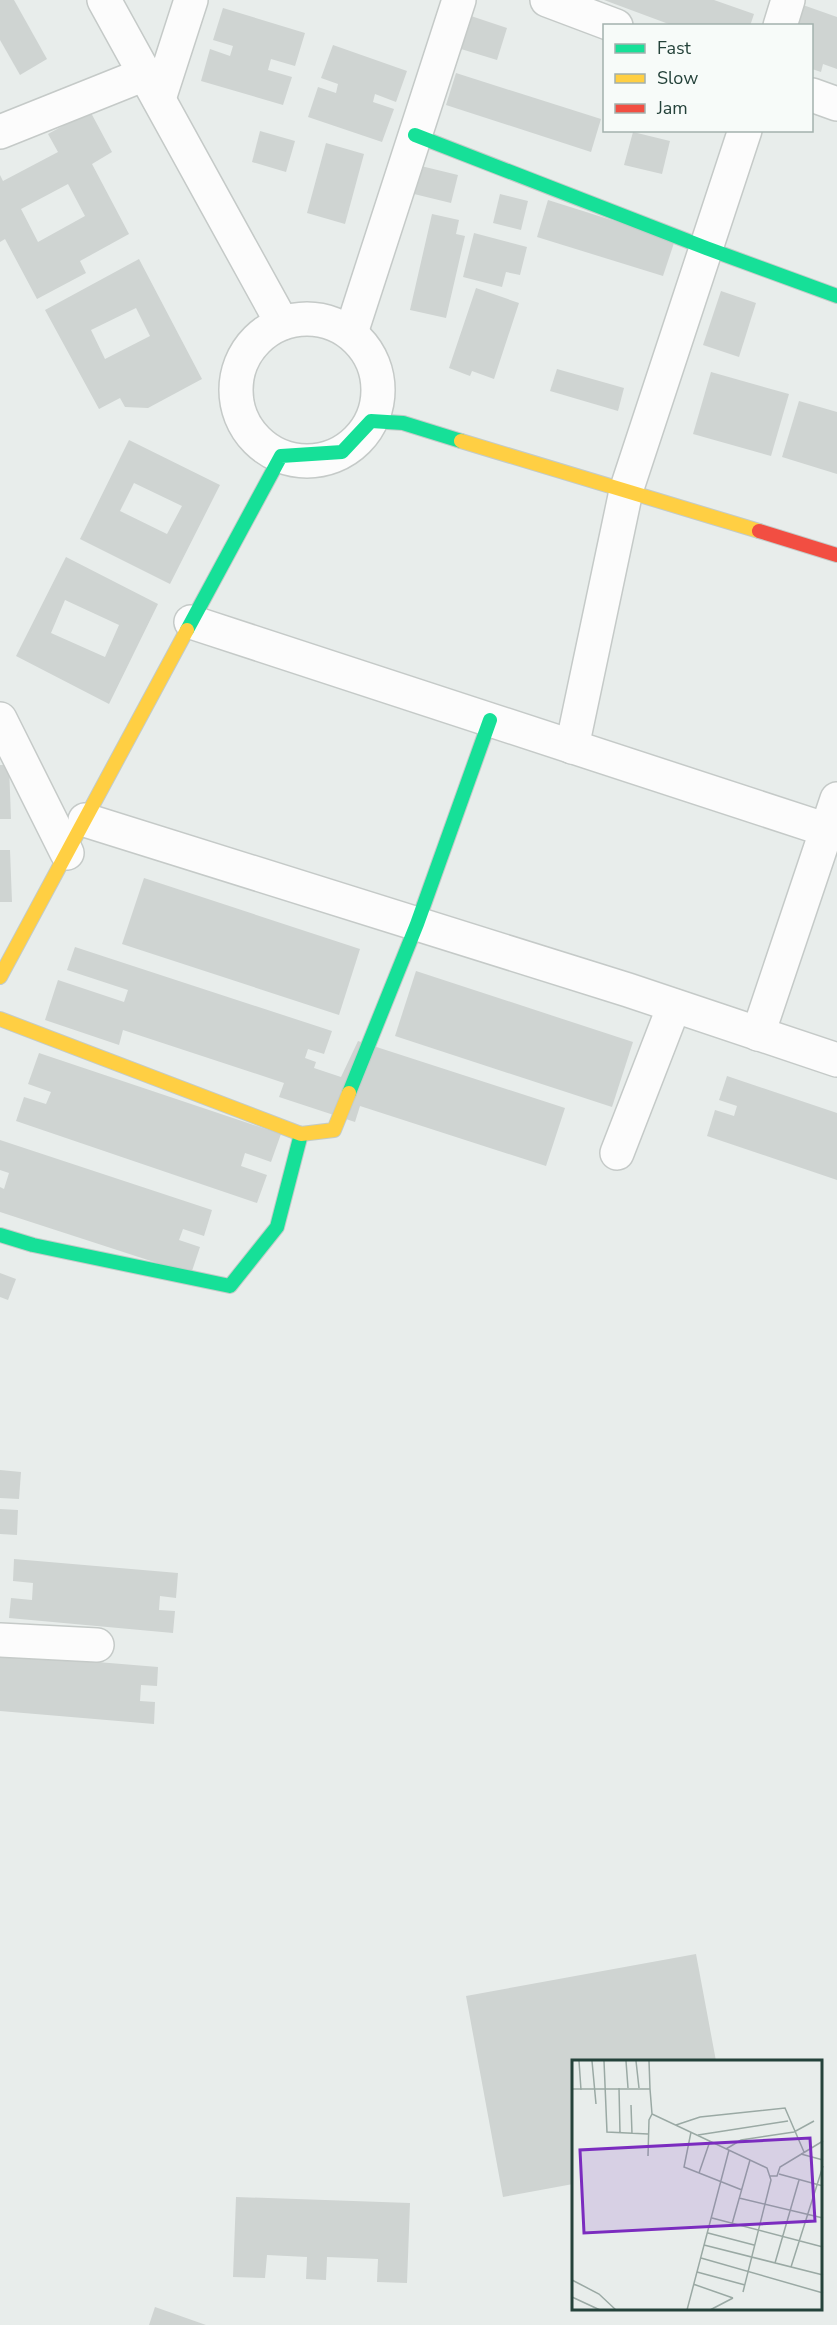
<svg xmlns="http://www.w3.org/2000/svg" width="837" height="2325" font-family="'Nunito Sans',sans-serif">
<rect width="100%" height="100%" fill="#e8edeb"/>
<!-- building -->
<g fill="#cfd4d2" fill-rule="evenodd">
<path d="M 0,0 L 14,0 L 47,59 L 20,75 L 0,40 Z"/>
<path d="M 604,0 L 714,0 L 754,14 L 750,26 L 674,26 Z"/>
<path d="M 803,5 L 837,17 L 837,69 L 823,64 L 821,72 L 812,69 L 812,26 L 796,26 Z"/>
<path d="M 223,8 L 305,33 L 295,66 L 271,59 L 268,70 L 292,77 L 283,105 L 201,81 L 210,49 L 230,56 L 233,46 L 213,40 Z"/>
<path d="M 471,16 L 507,28 L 497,60 L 461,49 Z"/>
<path d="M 333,45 L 407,71 L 396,102 L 375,94 L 373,102 L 394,109 L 382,142 L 308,117 L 318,87 L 336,93 L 338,84 L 321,78 Z"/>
<path d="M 456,73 L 601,119 L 591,152 L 446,105 Z"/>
<path d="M 90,111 L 112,152 L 92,164 L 129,234 L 80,261 L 86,273 L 37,299 L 5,239 L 0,242 L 0,175 L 3,181 L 58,152 L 48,134 ZM 68,184 L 85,216 L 38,242 L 21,209 Z"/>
<path d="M 260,131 L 295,141 L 286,172 L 252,162 Z"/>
<path d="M 633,132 L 670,141 L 662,174 L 624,165 Z"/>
<path d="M 326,143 L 364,154 L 345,224 L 307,213 Z"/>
<path d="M 421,166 L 458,175 L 451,203 L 414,194 Z"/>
<path d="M 500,194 L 528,201 L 521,230 L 493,223 Z"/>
<path d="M 548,200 L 675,240 L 663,276 L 537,237 Z"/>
<path d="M 432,214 L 459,220 L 456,234 L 465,236 L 446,318 L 410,310 Z"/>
<path d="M 474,233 L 527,247 L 520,275 L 506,272 L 502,287 L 463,277 Z"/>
<path d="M 139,259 L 202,379 L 148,408 L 125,407 L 120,398 L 99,409 L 45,310 ZM 136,308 L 150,336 L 105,359 L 91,330 Z"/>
<path d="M 476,288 L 519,303 L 494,379 L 472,371 L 470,376 L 449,368 Z"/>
<path d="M 721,291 L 756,303 L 739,357 L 703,345 Z"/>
<path d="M 557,369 L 624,388 L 618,411 L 550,391 Z"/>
<path d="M 711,372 L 789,394 L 771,456 L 693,434 Z"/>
<path d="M 799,401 L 837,412 L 837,474 L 782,457 Z"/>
<path d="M 129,440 L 220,485 L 170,584 L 80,539 ZM 134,483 L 182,506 L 167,534 L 120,511 Z"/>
<path d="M 66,557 L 158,604 L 109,704 L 16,656 ZM 65,600 L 119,625 L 105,657 L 51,633 Z"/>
<path d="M 0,765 L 9,765 L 11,819 L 0,819 Z"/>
<path d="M 0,850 L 10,850 L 12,902 L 0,902 Z"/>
<path d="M 144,878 L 360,949 L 339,1015 L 122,944 Z"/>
<path d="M 75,947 L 332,1031 L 324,1054 L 308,1049 L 305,1058 L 316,1062 L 314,1068 L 341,1077 L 358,1041 L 565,1108 L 546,1166 L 360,1106 L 355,1122 L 279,1097 L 284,1083 L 123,1030 L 119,1045 L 45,1020 L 58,980 L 124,1002 L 128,990 L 67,970 Z"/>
<path d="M 416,971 L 633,1042 L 612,1107 L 395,1036 Z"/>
<path d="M 39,1053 L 281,1134 L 271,1162 L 245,1153 L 241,1166 L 267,1175 L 257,1203 L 16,1121 L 24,1097 L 46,1104 L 51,1092 L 28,1084 Z"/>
<path d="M 727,1076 L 837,1113 L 837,1180 L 707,1136 L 715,1110 L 734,1116 L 737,1106 L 719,1100 Z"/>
<path d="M 0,1140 L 212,1210 L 204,1236 L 183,1229 L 179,1240 L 200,1247 L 191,1274 L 0,1212 L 0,1187 L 4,1189 L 9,1173 L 0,1170 Z"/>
<path d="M 0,1273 L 16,1279 L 8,1300 L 0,1297 Z"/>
<path d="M 0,1470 L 21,1472 L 19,1499 L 0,1498 Z"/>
<path d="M 0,1509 L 18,1510 L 17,1535 L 0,1534 Z"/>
<path d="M 14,1559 L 178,1573 L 176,1598 L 160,1596 L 159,1610 L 175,1611 L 173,1633 L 9,1618 L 11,1598 L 32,1600 L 33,1583 L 13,1581 Z"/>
<path d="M 0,1654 L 158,1667 L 157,1686 L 141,1685 L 140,1701 L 155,1702 L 154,1724 L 0,1711 Z"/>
<path d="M 696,1954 L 716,2061 L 573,2061 L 573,2184 L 503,2197 L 466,1996 Z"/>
<path d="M 236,2197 L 410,2203 L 407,2283 L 377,2282 L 378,2259 L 327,2257 L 326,2280 L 306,2279 L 307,2257 L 267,2255 L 265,2278 L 233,2277 Z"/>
<path d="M 155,2307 L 206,2325 L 149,2325 Z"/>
</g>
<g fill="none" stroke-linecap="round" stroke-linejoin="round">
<!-- street casing -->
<g stroke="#c5cac8" stroke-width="36">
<g id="street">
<path d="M 104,0 L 282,323"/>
<path d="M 547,0 L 616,26"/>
<path d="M 780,26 L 788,0"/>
<path d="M 812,95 L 837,104"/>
<path d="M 159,99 L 191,0"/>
<path d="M 0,132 L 145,74"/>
<circle cx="307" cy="390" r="71"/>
<path d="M 351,333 L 459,0"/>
<path d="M 191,622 L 827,830"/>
<path d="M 0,719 L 67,853"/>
<path d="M 572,747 L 626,491 L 745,130"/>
<path d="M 85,820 L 628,990 L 837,1060"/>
<path d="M 758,1034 L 837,799"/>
<path d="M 617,1153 L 674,1006"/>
<path d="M 0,1640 L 97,1645"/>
</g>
</g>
<!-- fast casing -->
<g stroke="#c3cbc8" stroke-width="16">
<g id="fast">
<path d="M 415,135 L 706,248 L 837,296"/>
<path d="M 187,630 L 281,456 L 342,452 L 371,421 L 403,423 L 461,441"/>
<path d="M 349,1093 L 417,924 L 490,720"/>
<path d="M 0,1235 L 33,1245 L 230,1286 L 277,1227 L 301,1134"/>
</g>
</g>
<!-- slow casing -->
<g stroke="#c3cbc8" stroke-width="16">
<g id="slow">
<path d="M 461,441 L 759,531"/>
<path d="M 0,977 L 187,630"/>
<path d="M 0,1019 L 301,1134 L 334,1130 L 349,1093"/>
</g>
</g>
<!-- jam casing -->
<g stroke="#c3cbc8" stroke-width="16">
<path id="jam" d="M 759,531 L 837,555"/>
</g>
<!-- street -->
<use href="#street" stroke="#fcfcfc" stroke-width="33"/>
<!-- fast -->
<use href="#fast" stroke="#16e098" stroke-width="14"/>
<!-- slow -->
<use href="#slow" stroke="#ffcf43" stroke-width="14"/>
<!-- jam -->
<use href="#jam" stroke="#f24e42" stroke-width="14"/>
</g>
<!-- overview -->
<g transform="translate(572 2060)">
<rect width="250" height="250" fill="#e8edeb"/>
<path fill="none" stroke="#9aa9a4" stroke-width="1.5" d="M 7,1 L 9,30M 20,1 L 24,44M 32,1 L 35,72 L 76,74M 54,1 L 56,28M 64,1 L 67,28M 77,1 L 78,29M 47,28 L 48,73M 0,29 L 78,29 L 80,54 L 195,108 L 199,120 L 171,232M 59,45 L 60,74M 104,65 L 128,57 L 213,48 L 232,92M 119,72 L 112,107 L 170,130M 126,75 L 216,61M 154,89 L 169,80 L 222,72 L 242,61M 229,94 L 251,100M 76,96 L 77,60 L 80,54M 127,113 L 138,81M 207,114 L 251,126M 197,116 L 205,116 L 208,107 L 251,81M 167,138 L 251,158M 140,158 L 251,187M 160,164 L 178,100M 136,173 L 182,185M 132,185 L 251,215M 129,198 L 251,233M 203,203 L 227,120M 219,207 L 251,106M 125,212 L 173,225M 0,220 L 27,234 L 44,250M 121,224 L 161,238M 0,237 L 28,250M 115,250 L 157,90M 138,250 L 161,238"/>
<path fill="#7b2cbf" fill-opacity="0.15" stroke="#7b2cbf" stroke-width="3" d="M 238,78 L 243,161 L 12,173 L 8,90 Z"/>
<rect width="250" height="250" fill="none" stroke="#24423a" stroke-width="3"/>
</g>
<!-- legend -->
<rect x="603" y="24" width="210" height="108" fill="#f7fbf9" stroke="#a3b1ad" stroke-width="1.5"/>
<rect x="615" y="44" width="30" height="9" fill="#16e098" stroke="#a3b1ad" stroke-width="1.5"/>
<text x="657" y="54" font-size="18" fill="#24423a">Fast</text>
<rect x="615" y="74" width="30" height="9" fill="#ffcf43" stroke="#a3b1ad" stroke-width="1.5"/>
<text x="657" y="84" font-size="18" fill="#24423a">Slow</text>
<rect x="615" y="104" width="30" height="9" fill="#f24e42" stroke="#a3b1ad" stroke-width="1.5"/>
<text x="657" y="114" font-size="18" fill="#24423a">Jam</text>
</svg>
